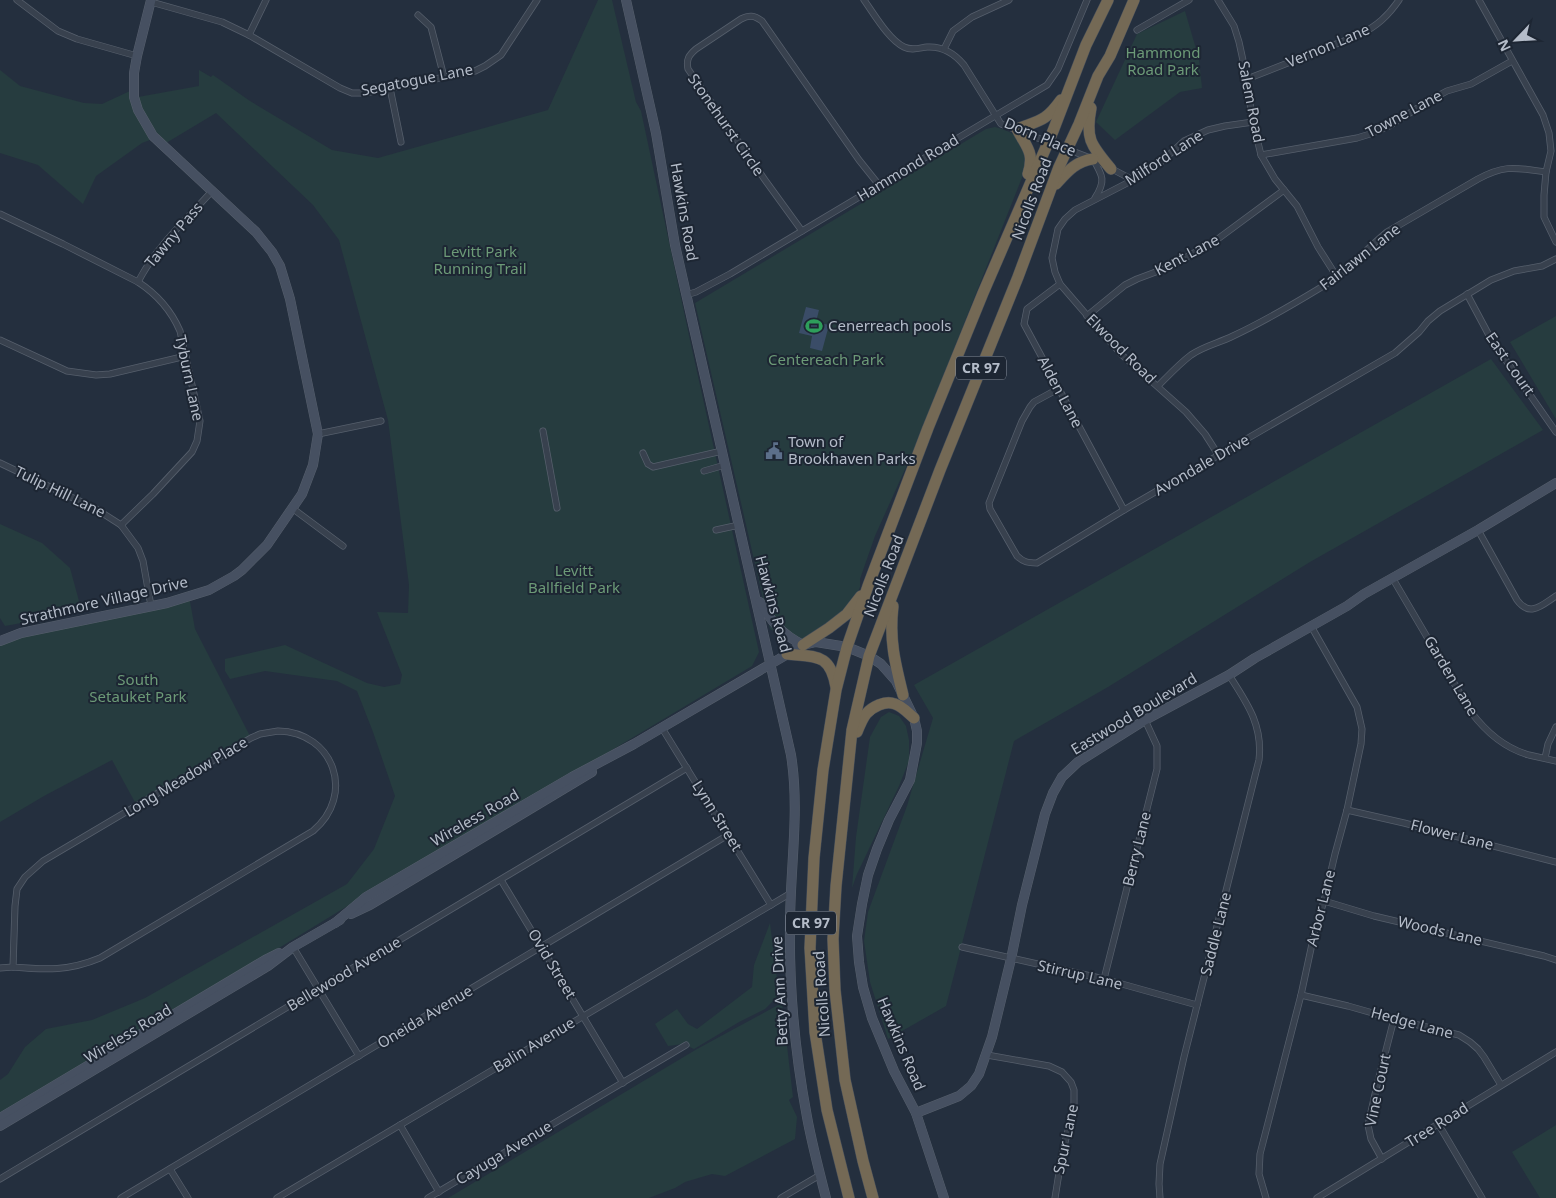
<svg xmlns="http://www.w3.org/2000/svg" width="1556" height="1198" font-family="'Noto Sans',sans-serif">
<rect width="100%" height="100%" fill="#242f3e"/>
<!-- green -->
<g fill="#263c3f">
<path d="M 598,0 L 612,0 L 636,102 L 641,111 L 690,340 L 759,652 L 752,666 L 472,834 L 470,831 L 148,1028 L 0,1116 L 0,1080 L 8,1074 L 25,1047 L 46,1029 L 92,1020 L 145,998 L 347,884 L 374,849 L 395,796 L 373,732 L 357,691 L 337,681 L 265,671 L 230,679 L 225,671 L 225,659 L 285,645 L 367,683 L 384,687 L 400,684 L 402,675 L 377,612 L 408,613 L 409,585 L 388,420 L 339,240 L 313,205 L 216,113 L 166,143 L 146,120 L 138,97 L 199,86 L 199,70 L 211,77 L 213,75 L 250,101 L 332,150 L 378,158 L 548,110 Z"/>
<path d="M 1185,11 L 1199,59 L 1202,88 L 1180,92 L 1115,140 L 1096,122 L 1137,34 Z"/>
<path d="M 0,70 L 20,86 L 84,103 L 102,104 L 130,91 L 150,140 L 142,143 L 96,176 L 83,204 L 38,165 L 0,153 Z"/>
<path d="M 995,127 C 1020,134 1018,138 1029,160 L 915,447 L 875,536 L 860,579 L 860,587 L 854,601 L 847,611 L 811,637 L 797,641 L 787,639 L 770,629 L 695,303 L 986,129 Z"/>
<path d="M 1556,316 L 1556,419 L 1510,342 Z"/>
<path d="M 1491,359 L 1543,430 L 1310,562 L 1108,687 L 1014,741 L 946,1006 L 888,1039 L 870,982 L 864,941 L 868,912 L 907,806 L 933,718 L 914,685 Z"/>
<path d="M 0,524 L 42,543 L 70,568 L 82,612 L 5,626 L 0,618 Z"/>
<path d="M 189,596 L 195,629 L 251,738 L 137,806 L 112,760 L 44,796 L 0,822 L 0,641 Z"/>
<path d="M 889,712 L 899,716 L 906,726 L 909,740 L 909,761 L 899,786 L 857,874 L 852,888 L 856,837 L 870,737 L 881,717 Z"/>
<path d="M 770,923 L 779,995 L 765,1009 L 739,1022 L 694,1049 L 683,1044 L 668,1046 L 655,1024 L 677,1009 L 688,1024 L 697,1029 L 752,987 L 754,965 Z"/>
<path d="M 782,1003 L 793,1097 L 789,1100 L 797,1117 L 795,1139 L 725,1176 L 712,1174 L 685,1182 L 675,1188 L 649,1198 L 448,1198 L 697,1049 Z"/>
<path d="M 1556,1125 L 1556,1198 L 1540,1198 L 1512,1152 Z"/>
</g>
<!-- water -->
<path fill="#3a4c67" d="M 806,307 L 819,310 L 816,322 L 829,325 L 822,351 L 810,348 L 812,336 L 799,333 Z"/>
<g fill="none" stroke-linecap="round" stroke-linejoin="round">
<!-- street casing -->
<g stroke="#565f6c" stroke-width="7">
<g id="street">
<path d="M 17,0 L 58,31 L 77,39 L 137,56"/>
<path d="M 864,0 C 874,14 889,40 904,47 C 912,51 919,48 927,47 C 943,46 955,54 964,65 L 1001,124 L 1093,159 L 1133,180"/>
<path d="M 1218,0 L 1234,26 L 1239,42 L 1244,65 L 1253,122 L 1261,155 L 1275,179 L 1297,206 L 1318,247 L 1337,277"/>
<path d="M 1479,0 L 1543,115 L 1549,133 L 1551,151 L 1546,172 L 1544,195 L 1544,217 L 1556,242"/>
<path d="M 151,2 L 222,22 L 249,35 L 340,88 L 352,93 L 365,93 L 475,71 L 485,66 L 501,55 L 537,0"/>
<path d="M 418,15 L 431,27 L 444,77"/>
<path d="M 1137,30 L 1189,0"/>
<path d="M 249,35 L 266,0"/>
<path d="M 944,49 L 953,31 L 972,17 L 1009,0"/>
<path d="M 1247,79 L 1359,35 C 1377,26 1388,16 1399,0"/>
<path d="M 390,88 L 401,142"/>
<path d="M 1261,155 L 1357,138 L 1370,134 L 1389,126 L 1432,99 L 1447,91 L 1471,84 L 1512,61"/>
<path d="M 1093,159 C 1103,176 1106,181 1095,198"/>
<path d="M 0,214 L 63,244 L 138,282 C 158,295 171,310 180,331 L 200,421 L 197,441 L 192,452 L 153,494 L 121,525"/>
<path d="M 802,231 L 765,180 L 688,69 C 686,59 689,55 696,49 L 741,19 C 749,15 754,15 762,21 L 859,160 L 879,185"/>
<path d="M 138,282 C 156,247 186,220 212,191"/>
<path d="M 1060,284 L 1027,309 L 1024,324 L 1124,510"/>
<path d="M 1467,294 L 1491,339 L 1556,432"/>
<path d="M 686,295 L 696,292 L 730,274 L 1047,85 L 1058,69 L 1087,0"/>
<path d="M 1087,316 L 1125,285 L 1137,279 L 1169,267 L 1215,241 L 1284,190"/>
<path d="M 0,340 L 67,371 L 96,375 L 110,374 L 186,356"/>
<path d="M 1158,386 C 1168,376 1179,364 1191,355 C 1204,346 1219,343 1233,336 C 1263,322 1292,305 1320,288 C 1346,273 1364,251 1387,232 L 1478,179 C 1506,164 1516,168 1546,172"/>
<path d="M 1058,389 L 1034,402 L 1030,407 L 1022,421 L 989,503 L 990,509 L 1017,556 C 1023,562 1028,563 1037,563 L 1124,510 L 1395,353 L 1419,332 L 1428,321 L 1440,311 L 1491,280 L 1514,271 L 1542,266 L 1556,259"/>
<path d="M 543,431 L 557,508"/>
<path d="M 318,434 L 381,421"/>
<path d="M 643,453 L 648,464 L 653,467 L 722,451"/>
<path d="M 1219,456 L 1205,434 L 1186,412 L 1122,355 L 1104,335 L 1060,284 L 1055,272 L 1052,258 L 1058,229 L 1065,219 L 1075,210 L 1133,180 L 1161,162 L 1184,141 L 1195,136 L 1208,130 L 1225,126 L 1253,122"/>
<path d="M 0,463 L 96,509 L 121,525 L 138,548 L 143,561 L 151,606"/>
<path d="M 704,471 L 725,465"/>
<path d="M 292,508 L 343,546"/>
<path d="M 716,530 L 739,525"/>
<path d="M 1478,530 L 1517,600 C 1530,618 1542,605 1556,596"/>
<path d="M 1393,579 L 1471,712 C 1486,732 1504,748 1529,755 C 1538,757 1547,759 1556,761"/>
<path d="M 662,728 L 771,905"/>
<path d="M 278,731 C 334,732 356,795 313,831 L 100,958 C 69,971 46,970 13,967 L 15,906 L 17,889 L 25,877 L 43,861 L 251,738 L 260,734 Z"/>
<path d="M 1545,758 L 1548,744 L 1556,727"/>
<path d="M 1347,810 L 1404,823 L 1556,862"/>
<path d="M 501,880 L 623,1083"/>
<path d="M 1324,901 L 1374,916 L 1544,956 L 1556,960"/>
<path d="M 293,947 L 359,1056"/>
<path d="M 962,947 L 1104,979 L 1197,1005"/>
<path d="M 0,968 L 13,967"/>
<path d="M 1104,979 L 1157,769 L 1157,746 L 1145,720"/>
<path d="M 1301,995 L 1348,1006 L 1394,1019 L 1459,1035 L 1470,1042 L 1478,1049 L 1484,1057 L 1501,1085"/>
<path d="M 987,1055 L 1049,1066 L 1062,1072 L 1071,1082 L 1074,1090 L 1074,1107 L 1062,1154 L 1055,1198"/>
<path d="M 400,1125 L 439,1192"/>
<path d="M 1439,1125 L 1482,1198"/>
<path d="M 1382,1159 L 1371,1139 L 1368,1125 L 1378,1081 L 1394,1019"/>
<path d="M 170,1169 L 188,1198"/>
<path d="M 0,1179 L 687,768"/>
<path d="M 121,1198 L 728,835"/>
<path d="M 277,1198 L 791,893"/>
<path d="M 428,1198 L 686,1045"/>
<path d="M 781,1198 L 820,1175"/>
<path d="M 1160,1198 L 1159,1184 L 1160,1164 L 1184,1057 L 1259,760 C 1263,725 1247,703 1229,675"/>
<path d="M 1266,1198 L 1259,1174 L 1260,1154 L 1301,995 L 1315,930 L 1324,901 L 1335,854 L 1347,810 L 1361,744 L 1362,729 L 1357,707 L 1311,626"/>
<path d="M 1317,1198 L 1556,1052"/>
</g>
</g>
<!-- secondary casing -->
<g stroke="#565f6c" stroke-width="10">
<g id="secondary">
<path d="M 626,0 L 656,133 L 675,245 L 791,755 C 800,811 790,868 790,925 C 789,990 795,1053 807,1117 C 812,1144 819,1171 826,1198"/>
<path d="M 760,602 C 772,623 782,634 803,645"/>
<path d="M 0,641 L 21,633 L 167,603 L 209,590 L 234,576 L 242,570 L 267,545 L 302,494 L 313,465 L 318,434 L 290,299 L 280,266 L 272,252 L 256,232 L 153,136 L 138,110 L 134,97 L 134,73 L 137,56 L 151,0"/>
<path d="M 351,914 L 370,905 L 592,772"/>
<path d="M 335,923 L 366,897 L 572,777 L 634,744 L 803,645 L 816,642 L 847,647 L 869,656 L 881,664 L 896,681 L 914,718 L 917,731 L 917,743 L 910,780 L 889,820 L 877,849 L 868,875 L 862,904 L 857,936 L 859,962 L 863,987 L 872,1018 L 894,1071 L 916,1113 L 944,1198"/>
<path d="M 916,1113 L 959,1096 L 971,1086 L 979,1074 L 992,1037 L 1011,959 L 1022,905 L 1045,814 L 1053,793 L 1062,777 L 1078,762 L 1145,720 L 1229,675 L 1255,658 L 1347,606 L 1364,594 L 1478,530 L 1556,483"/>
<path d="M 0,1118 L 265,960 L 279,953"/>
<path d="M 0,1126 L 268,966 L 293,947 L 340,920"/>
</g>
</g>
<!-- highway casing -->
<g stroke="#434c59" stroke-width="12">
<g id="highway">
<path d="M 1091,108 C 1085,139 1091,145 1111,169"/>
<path d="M 1028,174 C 1035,152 1026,147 1017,129 C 1040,120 1045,122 1061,100"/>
<path d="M 1056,184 C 1067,172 1076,161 1093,159"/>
<path d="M 893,606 C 889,639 895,663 903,695"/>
<path d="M 803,645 L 829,628 L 847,614 L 861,596"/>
<path d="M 787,654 C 816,657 830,653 836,687"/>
<path d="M 857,732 C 859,727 862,719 866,714 C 872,707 885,700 895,704 C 902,706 908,713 914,718"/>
<path d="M 849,1198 L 827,1110 L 815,1032 L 810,948 L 814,858 L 823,770 L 836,690 L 847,647 L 868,586 L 928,428 L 983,293 L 1053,131 L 1086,45 L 1108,0"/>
<path d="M 873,1198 L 863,1161 L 845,1080 L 835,990 L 833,939 L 836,886 L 852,730 L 869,656 L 940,470 L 1018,277 L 1059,167 L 1079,124 L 1098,76 L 1110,56 L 1134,0"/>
</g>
</g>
<!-- street -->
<use href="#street" stroke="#38414e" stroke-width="5.5"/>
<!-- secondary -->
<use href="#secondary" stroke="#465061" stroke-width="9"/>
<!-- highway -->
<use href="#highway" stroke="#746955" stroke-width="11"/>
</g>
<!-- icons -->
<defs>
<g id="stadium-bare" transform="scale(1.35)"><path d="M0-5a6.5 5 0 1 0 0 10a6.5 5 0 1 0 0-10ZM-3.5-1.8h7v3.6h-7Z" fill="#2e9e5b" stroke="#1d2633" stroke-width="2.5" paint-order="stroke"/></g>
<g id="civic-bare" transform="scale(1.35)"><path d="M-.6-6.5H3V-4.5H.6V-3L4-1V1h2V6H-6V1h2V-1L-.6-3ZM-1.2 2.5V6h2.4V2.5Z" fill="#5c6f8a" stroke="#1d2633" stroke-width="2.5" paint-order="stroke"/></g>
</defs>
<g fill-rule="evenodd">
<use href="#stadium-bare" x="814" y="326"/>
<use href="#civic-bare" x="774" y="451"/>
</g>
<g text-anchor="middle" stroke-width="4" stroke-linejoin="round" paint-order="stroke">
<!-- shield labels -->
<g fill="#1d2633" stroke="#878f9c" stroke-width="1">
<rect x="956" y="356.5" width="50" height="23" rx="4"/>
<rect x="786" y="911.5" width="50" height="23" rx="4"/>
</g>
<g font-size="14" font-weight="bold" fill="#b4bcc9">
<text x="981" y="373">CR 97</text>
<text x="811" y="928">CR 97</text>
</g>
<!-- street labels -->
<g font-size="15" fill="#b4bcc9" stroke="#1d2633">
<text transform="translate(1328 46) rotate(-23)" y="5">Vernon Lane</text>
<text transform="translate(417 80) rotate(-11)" y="5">Segatogue Lane</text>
<text transform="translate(1251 102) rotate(79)" y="5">Salem Road</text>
<text transform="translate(1404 114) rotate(-28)" y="5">Towne Lane</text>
<text transform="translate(726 125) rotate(55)" y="5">Stonehurst Circle</text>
<text transform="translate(1040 137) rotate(23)" y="5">Dorn Place</text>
<text transform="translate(1164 158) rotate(-33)" y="5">Milford Lane</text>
<text transform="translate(908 168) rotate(-31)" y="5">Hammond Road</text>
<text transform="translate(1032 199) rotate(-69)" y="5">Nicolls Road</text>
<text transform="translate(684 212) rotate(80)" y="5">Hawkins Road</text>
<text transform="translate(174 235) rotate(-50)" y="5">Tawny Pass</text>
<text transform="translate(1187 255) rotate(-28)" y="5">Kent Lane</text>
<text transform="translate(1360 257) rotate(-38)" y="5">Fairlawn Lane</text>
<text transform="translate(1121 349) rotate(45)" y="5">Elwood Road</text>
<text transform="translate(1510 364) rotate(55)" y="5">East Court</text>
<text transform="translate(189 378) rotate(78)" y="5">Tyburn Lane</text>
<text transform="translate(1060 392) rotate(62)" y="5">Alden Lane</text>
<text transform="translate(1202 465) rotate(-30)" y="5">Avondale Drive</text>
<text transform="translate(60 492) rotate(26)" y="5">Tulip Hill Lane</text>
<text transform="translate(884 576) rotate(-69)" y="5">Nicolls Road</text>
<text transform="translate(104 601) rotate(-13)" y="5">Strathmore Village Drive</text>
<text transform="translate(773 604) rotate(75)" y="5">Hawkins Road</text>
<text transform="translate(1451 676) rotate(59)" y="5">Garden Lane</text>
<text transform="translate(1134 714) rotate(-31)" y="5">Eastwood Boulevard</text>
<text transform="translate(186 777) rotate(-31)" y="5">Long Meadow Place</text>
<text transform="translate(717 816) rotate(58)" y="5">Lynn Street</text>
<text transform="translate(475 818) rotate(-30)" y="5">Wireless Road</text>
<text transform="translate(1452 835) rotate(14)" y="5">Flower Lane</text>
<text transform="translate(1137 849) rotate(-76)" y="5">Berry Lane</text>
<text transform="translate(1321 908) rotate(-76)" y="5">Arbor Lane</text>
<text transform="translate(1440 931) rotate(13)" y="5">Woods Lane</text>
<text transform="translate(1216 934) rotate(-76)" y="5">Saddle Lane</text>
<text transform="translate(552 964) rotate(59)" y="5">Ovid Street</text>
<text transform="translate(344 974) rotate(-31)" y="5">Bellewood Avenue</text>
<text transform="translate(1080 975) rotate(13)" y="5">Stirrup Lane</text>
<text transform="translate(780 991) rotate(-93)" y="5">Betty Ann Drive</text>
<text transform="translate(822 994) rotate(-94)" y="5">Nicolls Road</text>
<text transform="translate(425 1017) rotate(-31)" y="5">Oneida Avenue</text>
<text transform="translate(1412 1023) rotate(15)" y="5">Hedge Lane</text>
<text transform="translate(128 1034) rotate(-31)" y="5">Wireless Road</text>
<text transform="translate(901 1044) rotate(67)" y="5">Hawkins Road</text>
<text transform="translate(534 1045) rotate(-31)" y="5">Balin Avenue</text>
<text transform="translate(1378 1090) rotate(-78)" y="5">Vine Court</text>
<text transform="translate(1437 1125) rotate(-32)" y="5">Tree Road</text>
<text transform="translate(1066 1139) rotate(-78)" y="5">Spur Lane</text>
<text transform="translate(504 1153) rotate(-31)" y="5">Cayuga Avenue</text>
</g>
<!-- park labels -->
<g font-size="15" fill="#6c9a77" stroke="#1d2633">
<text x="1163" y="58">Hammond<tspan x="1163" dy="17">Road Park</tspan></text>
<text x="480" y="257">Levitt Park<tspan x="480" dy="17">Running Trail</tspan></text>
<text x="826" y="365">Centereach Park</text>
<text x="574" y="576">Levitt<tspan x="574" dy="17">Ballfield Park</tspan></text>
<text x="138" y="685">South<tspan x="138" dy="17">Setauket Park</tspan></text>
</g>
<!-- poi labels -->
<g font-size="15" fill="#b4bcc9" stroke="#1d2633" text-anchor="start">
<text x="828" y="331">Cenerreach pools</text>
<text x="788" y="447">Town of<tspan x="788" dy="17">Brookhaven Parks</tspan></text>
</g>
</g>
<!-- north arrow -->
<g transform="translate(1516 40) rotate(245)" stroke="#1d2633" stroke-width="4" paint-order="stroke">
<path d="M0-4L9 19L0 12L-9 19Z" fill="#b4bcc9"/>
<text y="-8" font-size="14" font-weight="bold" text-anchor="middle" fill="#b4bcc9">N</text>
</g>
</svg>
